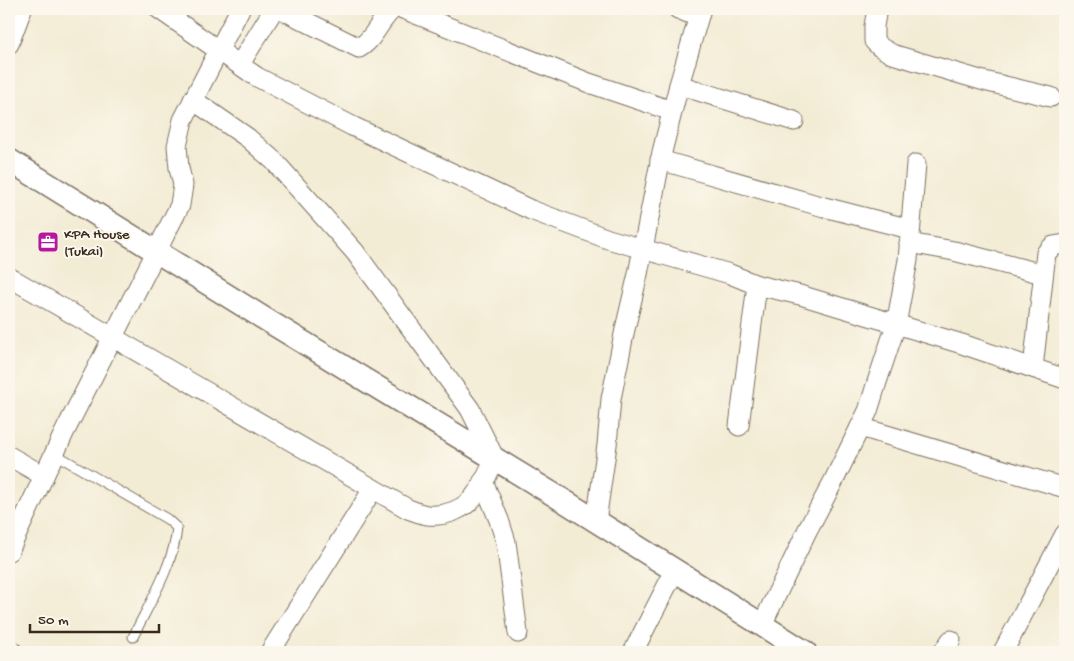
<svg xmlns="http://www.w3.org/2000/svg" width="1074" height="661" font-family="'Gochi Hand',sans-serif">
<rect width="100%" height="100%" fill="#fbf7ec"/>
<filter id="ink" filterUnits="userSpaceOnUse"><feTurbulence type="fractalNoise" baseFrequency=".02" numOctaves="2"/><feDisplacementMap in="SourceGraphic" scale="10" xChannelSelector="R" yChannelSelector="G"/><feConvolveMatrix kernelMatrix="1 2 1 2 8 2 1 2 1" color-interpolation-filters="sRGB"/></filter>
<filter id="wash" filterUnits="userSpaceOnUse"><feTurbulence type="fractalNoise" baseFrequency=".0096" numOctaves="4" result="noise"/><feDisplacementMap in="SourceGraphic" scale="20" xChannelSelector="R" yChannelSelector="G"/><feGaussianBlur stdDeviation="1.12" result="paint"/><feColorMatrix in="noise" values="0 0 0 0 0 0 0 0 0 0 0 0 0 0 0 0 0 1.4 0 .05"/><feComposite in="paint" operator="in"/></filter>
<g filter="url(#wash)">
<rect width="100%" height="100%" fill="#f3ecd5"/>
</g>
<g filter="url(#ink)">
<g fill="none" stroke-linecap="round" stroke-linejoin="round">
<!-- service casing -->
<g stroke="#7b6e5e" stroke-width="11">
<path id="service" d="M 55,454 L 167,519 L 177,528 C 174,564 149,604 133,637"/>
</g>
<!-- minor casing -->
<g stroke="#7b6e5e" stroke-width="21">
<g id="minor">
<path d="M 159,9 L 257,77 L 352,126 L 531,210 L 608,239 L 730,274 L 757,285 L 800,295 L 962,344 L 1065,379"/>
<path d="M 281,9 L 359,48 C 375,39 379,20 393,9"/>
<path d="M 403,9 L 589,83 L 672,111"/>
<path d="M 678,9 L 698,17"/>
<path d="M 877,9 L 874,26 L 874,41 L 880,47 L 892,54 L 984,81 L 1051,97"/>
<path d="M 9,44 L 22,9"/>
<path d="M 240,64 L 274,9"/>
<path d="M 679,85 L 794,121"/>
<path d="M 660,160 L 824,207 L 910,229"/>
<path d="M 909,243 L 954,251 L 1043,274"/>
<path d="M 9,277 L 408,509 C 414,511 421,514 427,515 C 445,517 466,509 476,494 C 484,484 489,471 495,459 L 470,409 L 355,252 L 274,161 L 248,138 L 193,100"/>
<path d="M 1033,368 L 1046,253 L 1053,246 L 1065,244"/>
<path d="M 739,426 L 757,285"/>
<path d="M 860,427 L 1065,488"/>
<path d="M 9,456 L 44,476"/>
<path d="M 483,481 L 499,520 L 506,542 L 518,633"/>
<path d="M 596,521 L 607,445 L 611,399 L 625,329 L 638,274 L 662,152 L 679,85 L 701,9"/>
<path d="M 9,551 L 64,433 L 180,205 L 183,185 L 179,168 L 177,146 L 183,120 L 240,9"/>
<path d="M 762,625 L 807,531 L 833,482 L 868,411 L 877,382 L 896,325 L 908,260 L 916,164"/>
<path d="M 9,650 L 13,652"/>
<path d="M 270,652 L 373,489"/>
<path d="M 633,652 L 675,570"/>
<path d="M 943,652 L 951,640"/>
<path d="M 1003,652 L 1065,534"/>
</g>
</g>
<!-- tertiary casing -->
<g stroke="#7b6e5e" stroke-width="25">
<path id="tertiary" d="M 9,160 L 265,319 L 569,504 L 805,652"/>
</g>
<!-- service -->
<use href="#service" stroke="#fff" stroke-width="9"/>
<!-- minor -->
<use href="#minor" stroke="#fff" stroke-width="19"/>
<!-- tertiary -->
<use href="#tertiary" stroke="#fff" stroke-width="22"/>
</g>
</g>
<!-- icons -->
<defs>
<g id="office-square" transform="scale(1.125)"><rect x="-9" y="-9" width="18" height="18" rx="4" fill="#b5179e" stroke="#fbf7ec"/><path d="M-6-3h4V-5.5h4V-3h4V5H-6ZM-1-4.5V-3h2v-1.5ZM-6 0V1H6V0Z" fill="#fff"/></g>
</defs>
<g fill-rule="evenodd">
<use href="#office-square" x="48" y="242"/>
</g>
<g text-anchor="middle" stroke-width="4" stroke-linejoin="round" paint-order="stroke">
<!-- poi labels -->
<g font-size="15" fill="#3b2a1e" stroke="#fbf7ec" text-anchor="start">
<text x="64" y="238">KPA House<tspan x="64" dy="17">(Tukai)</tspan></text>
</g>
</g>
<!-- margin -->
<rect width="1074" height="661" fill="none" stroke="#fbf7ec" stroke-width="30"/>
<!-- scale -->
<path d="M30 624v8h129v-8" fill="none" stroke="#3b2a1e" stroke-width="2.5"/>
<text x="38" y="624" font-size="15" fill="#3b2a1e" stroke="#fbf7ec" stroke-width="4" paint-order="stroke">50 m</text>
</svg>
